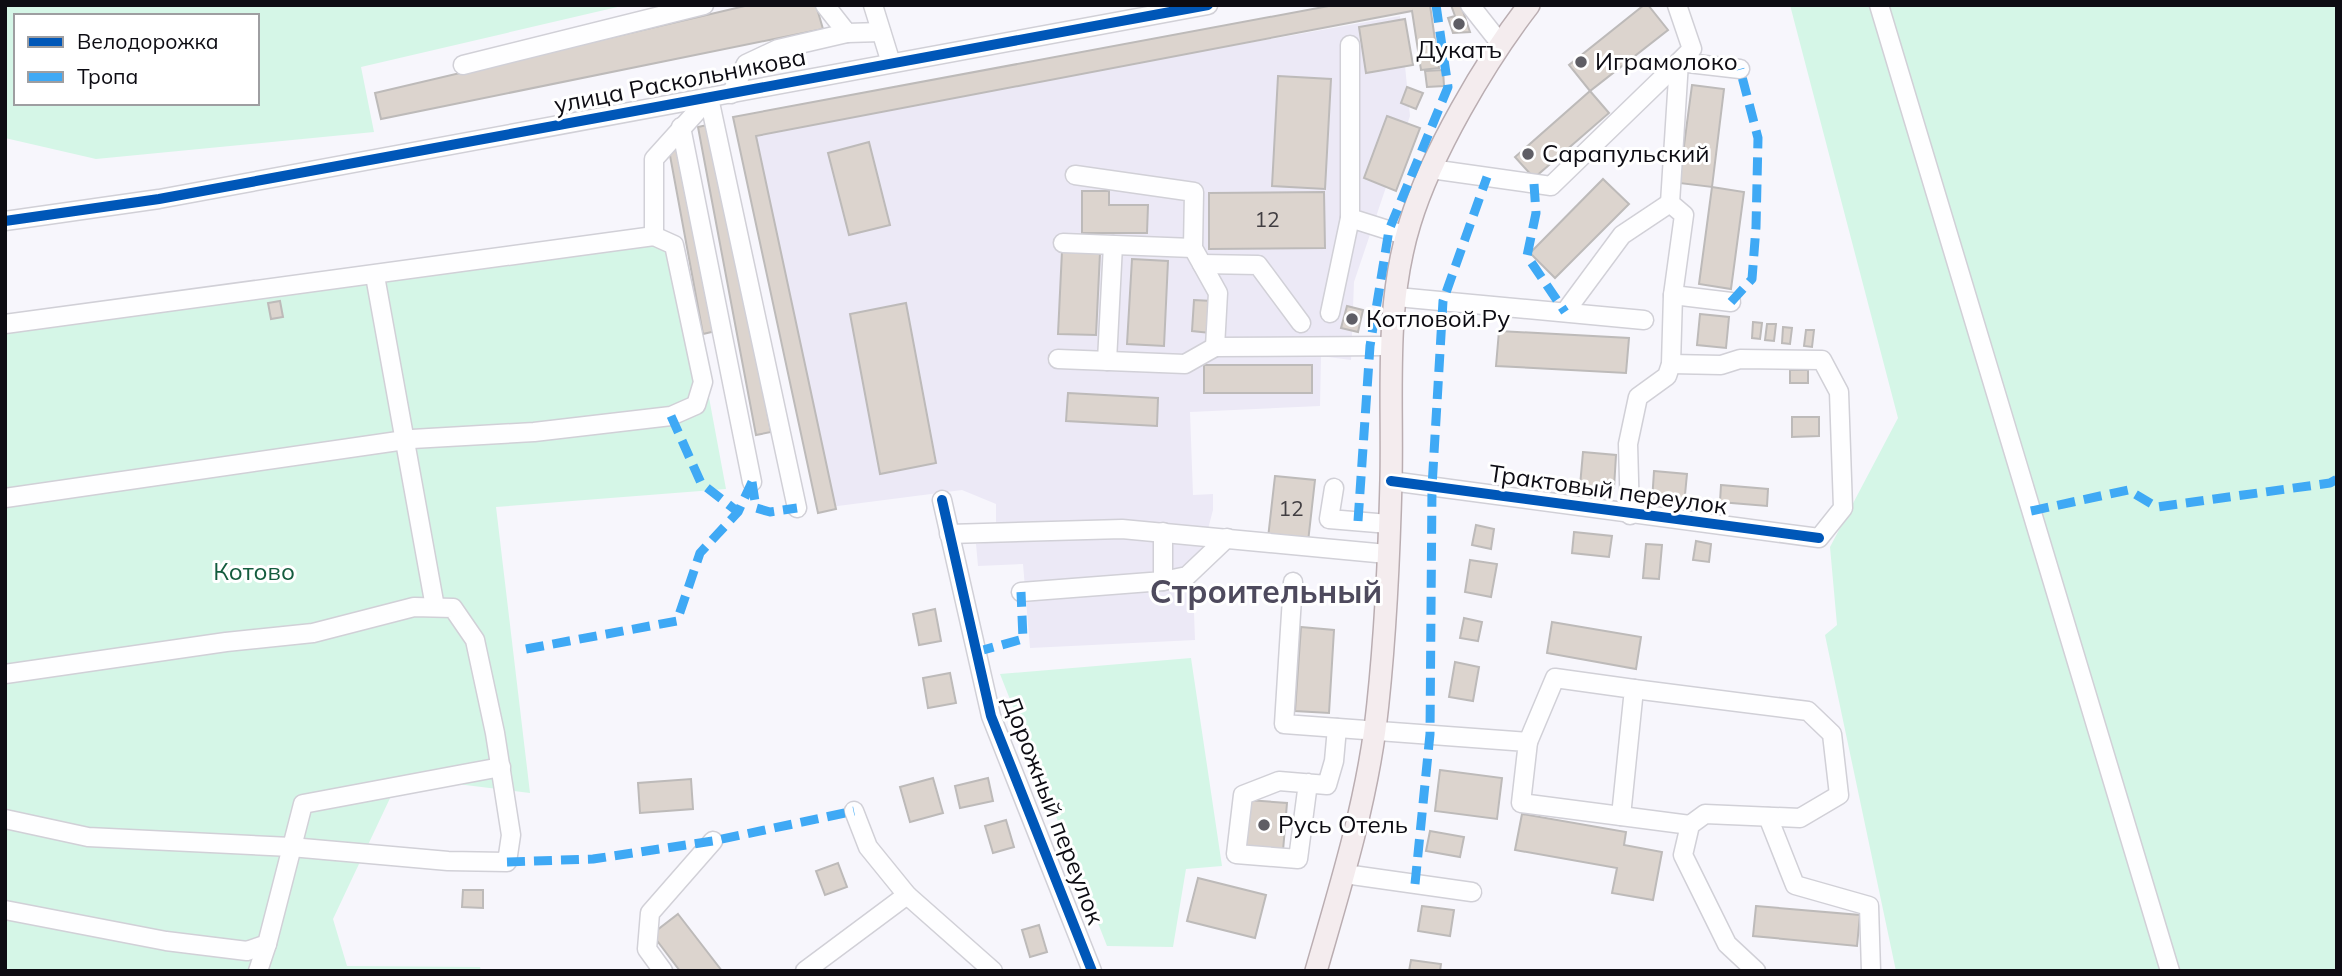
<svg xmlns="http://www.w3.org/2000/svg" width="2342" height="976" font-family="Mulish,sans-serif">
<rect width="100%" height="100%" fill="#f7f6fc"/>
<!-- built -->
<path fill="#ece9f6" d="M 1400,16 L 1410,116 L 1354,282 L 1351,360 L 1321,356 L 1320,406 L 1190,412 L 1193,495 L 1213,494 L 1213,510 L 1193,586 L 1195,640 L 1030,648 L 1023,564 L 978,566 L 976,544 L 996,542 L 996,504 L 962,490 L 830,507 L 749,132 Z"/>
<!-- green -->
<g fill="#d5f6e7" fill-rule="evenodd">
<path d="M 5,5 L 626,5 L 361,67 L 374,132 L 96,159 L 5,138 ZM 16,16 L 257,16 L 257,103 L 16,103 Z"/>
<path d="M 1790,5 L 2337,5 L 2337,971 L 1896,971 L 1825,635 L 1837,625 L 1830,547 L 1898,418 Z"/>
<path d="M 679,236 L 726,489 L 496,507 L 530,793 L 400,777 L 333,919 L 347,966 L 480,967 L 481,971 L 5,971 L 5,320 Z"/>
<path d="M 1191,658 L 1222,866 L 1186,869 L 1173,947 L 1107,946 L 1000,674 Z"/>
</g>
<!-- building -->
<g fill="#dcd4ce" stroke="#bdbab9" stroke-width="2">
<path d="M 749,5 L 816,5 L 823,29 L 381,119 L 375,93 Z"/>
<path d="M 1334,5 L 1430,5 L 1439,68 L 1421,70 L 1412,11 L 756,136 L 836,509 L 818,513 L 733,117 Z"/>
<path d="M 1451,5 L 1461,5 L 1470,32 L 1453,33 L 1448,18 L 1455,16 Z"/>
<path d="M 1644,5 L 1648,5 L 1668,30 L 1590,91 L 1569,65 Z"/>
<path d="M 1405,19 L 1413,65 L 1366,73 L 1359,27 Z"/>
<path d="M 1443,70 L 1444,86 L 1427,87 L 1425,71 Z"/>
<path d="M 1278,76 L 1331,79 L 1325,189 L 1272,186 Z"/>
<path d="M 1692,85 L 1724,89 L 1712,187 L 1679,183 Z"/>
<path d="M 1407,87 L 1423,93 L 1416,109 L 1401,103 Z"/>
<path d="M 1590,91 L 1609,113 L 1534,178 L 1515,157 Z"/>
<path d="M 1387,116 L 1420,128 L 1396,191 L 1364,178 Z"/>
<path d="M 712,124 L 771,432 L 756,435 L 698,127 Z"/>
<path d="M 869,142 L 890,225 L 849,235 L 828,153 Z"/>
<path d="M 682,147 L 716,331 L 703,334 L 669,150 Z"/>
<path d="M 1603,179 L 1629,204 L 1555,278 L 1530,253 Z"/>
<path d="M 1712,187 L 1744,192 L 1731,289 L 1699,284 Z"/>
<path d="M 1082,191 L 1109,191 L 1109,205 L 1148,205 L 1147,233 L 1082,233 Z"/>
<path d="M 1324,192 L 1325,248 L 1209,249 L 1209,193 Z"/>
<path d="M 1062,251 L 1100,253 L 1096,335 L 1058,334 Z"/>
<path d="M 1132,259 L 1168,261 L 1164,346 L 1127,344 Z"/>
<path d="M 1194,300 L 1212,301 L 1210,333 L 1192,331 Z"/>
<path d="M 280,301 L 283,317 L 271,319 L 268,303 Z"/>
<path d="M 906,303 L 936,463 L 880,474 L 850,314 Z"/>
<path d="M 1347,306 L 1363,310 L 1358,332 L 1341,328 Z"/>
<path d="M 1700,314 L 1729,317 L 1726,348 L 1697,345 Z"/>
<path d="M 1753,322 L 1762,323 L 1760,339 L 1752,338 Z"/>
<path d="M 1767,324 L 1776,324 L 1774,341 L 1765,340 Z"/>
<path d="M 1783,327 L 1792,328 L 1790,344 L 1782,343 Z"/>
<path d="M 1806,330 L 1814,330 L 1812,347 L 1804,346 Z"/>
<path d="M 1499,331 L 1629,338 L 1626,373 L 1496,366 Z"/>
<rect x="1204" y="365" width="108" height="28"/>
<rect x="1790" y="370" width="18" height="13"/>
<path d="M 1068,393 L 1158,398 L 1157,426 L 1066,421 Z"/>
<path d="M 1792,417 L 1819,417 L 1819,436 L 1792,437 Z"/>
<path d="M 1583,452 L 1616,455 L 1614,488 L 1580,486 Z"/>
<path d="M 1654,471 L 1687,474 L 1684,505 L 1652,502 Z"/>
<path d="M 1275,476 L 1315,480 L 1308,542 L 1268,538 Z"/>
<path d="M 1721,485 L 1768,489 L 1767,506 L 1720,502 Z"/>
<path d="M 1476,525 L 1494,529 L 1491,549 L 1472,545 Z"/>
<path d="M 1574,532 L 1612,536 L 1609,557 L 1572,553 Z"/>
<path d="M 1696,541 L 1711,544 L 1709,562 L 1693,560 Z"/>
<path d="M 1646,544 L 1662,545 L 1659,579 L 1643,578 Z"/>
<path d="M 1470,560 L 1497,564 L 1491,597 L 1465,592 Z"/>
<path d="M 935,609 L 941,641 L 919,645 L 913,614 Z"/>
<path d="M 1464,618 L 1482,622 L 1478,641 L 1460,638 Z"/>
<path d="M 1552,622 L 1641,637 L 1636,669 L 1547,653 Z"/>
<path d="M 1301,627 L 1334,630 L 1329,713 L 1295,711 Z"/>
<path d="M 1455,662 L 1479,667 L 1473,701 L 1449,697 Z"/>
<path d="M 950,673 L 956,703 L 928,708 L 923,678 Z"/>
<path d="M 1440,770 L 1502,778 L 1497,819 L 1435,811 Z"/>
<path d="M 933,778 L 943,813 L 910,822 L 900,787 Z"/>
<path d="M 988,778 L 993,801 L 960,808 L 955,786 Z"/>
<path d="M 691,779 L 693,809 L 640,813 L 638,783 Z"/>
<path d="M 1248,800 L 1287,803 L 1283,851 L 1244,847 Z"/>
<path d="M 1522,814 L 1626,832 L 1624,845 L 1662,852 L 1653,900 L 1612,893 L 1617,868 L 1515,850 Z"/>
<path d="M 1006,820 L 1014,847 L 993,853 L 985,826 Z"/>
<path d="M 1430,831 L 1464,837 L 1460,857 L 1426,851 Z"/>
<path d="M 838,863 L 847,887 L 825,895 L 816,871 Z"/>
<path d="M 1198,878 L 1266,895 L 1255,938 L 1187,921 Z"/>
<path d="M 463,890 L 483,890 L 483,908 L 462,907 Z"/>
<path d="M 1422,906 L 1454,910 L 1450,936 L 1418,931 Z"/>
<path d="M 1756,906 L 1860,915 L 1857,946 L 1753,936 Z"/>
<path d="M 678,914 L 722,971 L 680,971 L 652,934 Z"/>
<path d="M 1039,925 L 1047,952 L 1030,957 L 1022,930 Z"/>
<path d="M 1411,960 L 1441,964 L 1440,971 L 1409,971 Z"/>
</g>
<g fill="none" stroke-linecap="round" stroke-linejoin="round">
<!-- minor casing -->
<g stroke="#d1d0d7" stroke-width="21">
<g id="minor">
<path d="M 825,5 L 847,33 L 881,32"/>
<path d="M 873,5 L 891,63"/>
<path d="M 1470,5 L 1500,43"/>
<path d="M 1879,5 L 2170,971"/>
<path d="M 1350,45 L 1350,218 L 1407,236"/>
<path d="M 463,65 L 704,5"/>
<path d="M 731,94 L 746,64 L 778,49 L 847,33"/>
<path d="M 709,98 L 797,508"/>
<path d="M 681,127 L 752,482"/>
<path d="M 1431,169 L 1551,186 L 1679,62 L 1740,69"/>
<path d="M 1075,175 L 1194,192 L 1193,248 L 1218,293 L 1215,347 L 1390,346"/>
<path d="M 5,221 L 159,199 L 1208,5"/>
<path d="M 654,236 L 654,159 L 709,98"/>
<path d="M 1063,243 L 1193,248"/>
<path d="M 1202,264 L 1258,265 L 1301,323"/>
<path d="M 375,276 L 435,607"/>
<path d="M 1673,295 L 1731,302"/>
<path d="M 1397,297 L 1644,320"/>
<path d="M 1565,312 L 1622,235 L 1670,203"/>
<path d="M 1330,313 L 1350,218"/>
<path d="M 5,324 L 654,236 L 674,245 L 703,382 L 696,405 L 671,416 L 534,432 L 412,439 L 5,498"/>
<path d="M 1058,359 L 1185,364 L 1215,347"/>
<path d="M 1107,361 L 1113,245"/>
<path d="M 1391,481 L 1819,538 L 1843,508 L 1839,392 L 1822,360 L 1740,359 L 1721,365 L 1671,364"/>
<path d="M 1334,488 L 1329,519 L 1389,524"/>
<path d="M 942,500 L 991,716 L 1092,971"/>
<path d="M 1630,515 L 1628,444 L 1638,397 L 1667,376 L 1671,364 L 1673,295 L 1684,215 L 1670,203 L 1679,62 L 1692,49 L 1677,5"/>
<path d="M 949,534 L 1122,529 L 1387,554"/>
<path d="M 1163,581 L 1187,576 L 1227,538"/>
<path d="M 1293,582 L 1284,724 L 1528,742 L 1521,803 L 1690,825"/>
<path d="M 1021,592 L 1163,581 L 1163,532"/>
<path d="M 5,674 L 226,642 L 313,633 L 414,607 L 453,608 L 475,640 L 495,733 L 511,835 L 507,862 L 448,861 L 291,847 L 88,837 L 5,819"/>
<path d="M 1634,689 L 1808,711 L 1832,734 L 1839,795 L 1800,818 L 1705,814 L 1690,825 L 1683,855 L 1727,944 L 1756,971"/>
<path d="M 1528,742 L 1555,678 L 1634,689 L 1621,816"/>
<path d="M 1308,783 L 1298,859 L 1236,854 L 1243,795 L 1279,781 L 1327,785 L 1334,761 L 1337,728"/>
<path d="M 854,811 L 868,847 L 907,895 L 993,971"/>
<path d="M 1768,817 L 1795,885 L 1869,906 L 1871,971"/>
<path d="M 1345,874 L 1472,892"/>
<path d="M 5,910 L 166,941 L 247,951 L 267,944 L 303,804 L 501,767"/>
<path d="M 258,971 L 267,944"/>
<path d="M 663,971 L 647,949 L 650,913 L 713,841"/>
<path d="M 805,971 L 907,895"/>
</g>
</g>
<!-- major casing -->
<g stroke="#baadb1" stroke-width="24">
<path id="major" d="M 1316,971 C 1339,891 1364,811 1375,729 C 1385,648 1389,562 1391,480 C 1393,394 1384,307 1410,223 C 1431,154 1485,62 1529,5"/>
</g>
<!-- minor -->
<use href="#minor" stroke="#fefeff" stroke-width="18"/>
<!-- major -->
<use href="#major" stroke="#f4ecee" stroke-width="21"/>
<!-- quiet -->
<g stroke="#3fa9f5" stroke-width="9" stroke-dasharray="18 9" stroke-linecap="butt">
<path d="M 1534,184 L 1536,213 L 1527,256 L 1565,312"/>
<path d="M 1731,302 L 1752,279 L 1756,227 L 1758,138 L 1740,69"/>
<path d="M 671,416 L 701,483 L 738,512"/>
<path d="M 752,482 L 756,508 L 770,512 L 797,508"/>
<path d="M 2031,511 L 2128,490 L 2157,507 L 2330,483 L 2337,479"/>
<path d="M 1358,521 L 1370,346 L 1389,230 L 1448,87 L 1436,5"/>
<path d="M 526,649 L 677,621 L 700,553 L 738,512 L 752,482"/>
<path d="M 976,652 L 1023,639 L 1021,592"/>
<path d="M 507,862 L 593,859 L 713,841 L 854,811"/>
<path d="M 1415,884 L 1430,734 L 1432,487 L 1443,301 L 1487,177"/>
</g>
<!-- cycleway casing -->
<g stroke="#fff" stroke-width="15">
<g id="cycleway">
<path d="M 5,221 L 159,199 L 1208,5"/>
<path d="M 1391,481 L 1819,538"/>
<path d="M 942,500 L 991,716 L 1092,971"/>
</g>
</g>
<!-- cycleway -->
<use href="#cycleway" stroke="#0057b8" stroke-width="10"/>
</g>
<!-- markers -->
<g fill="#5f5e65" stroke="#fff" stroke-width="2.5">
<circle cx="1459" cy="24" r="7"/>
<circle cx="1581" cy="62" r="7"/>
<circle cx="1528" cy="154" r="7"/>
<circle cx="1352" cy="319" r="7"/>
<circle cx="1264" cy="825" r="7"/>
</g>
<g text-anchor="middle" stroke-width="6" stroke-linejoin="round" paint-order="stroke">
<!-- number labels -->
<g font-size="21" fill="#413e42">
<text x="1267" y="227">12</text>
<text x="1291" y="516">12</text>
</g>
<!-- poi labels -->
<g font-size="24" fill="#0d0c13" stroke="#fff" text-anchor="start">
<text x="1459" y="58" text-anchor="middle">Дукатъ</text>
<text x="1595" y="70">Играмолоко</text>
<text x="1542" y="162">Сарапульский</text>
<text x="1366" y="327">Котловой.Ру</text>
<text x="1278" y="833">Русь Отель</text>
</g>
<!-- street labels -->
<g font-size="24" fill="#0d0c13" stroke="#fff">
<text transform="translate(680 81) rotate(-11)" y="8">улица Раскольникова</text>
<text transform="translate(1608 490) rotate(8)" y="8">Трактовый переулок</text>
<text transform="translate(1053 810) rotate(69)" y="8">Дорожный переулок</text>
</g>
<!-- park labels -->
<g font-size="24" fill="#145c3e" stroke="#fff">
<text x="254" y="580">Котово</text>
</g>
<!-- district labels -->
<g font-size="32" font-weight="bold" fill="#4e4a5d" stroke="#fff">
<text x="1266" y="603">Строительный</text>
</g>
</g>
<!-- border -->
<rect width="2342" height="976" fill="none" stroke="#0d0c13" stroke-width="14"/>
<!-- legend -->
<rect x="14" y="14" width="245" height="91" fill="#ffffff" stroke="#9e9ea1" stroke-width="2"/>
<rect x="28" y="37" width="35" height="10" fill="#0057b8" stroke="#9e9ea1" stroke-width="2"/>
<text x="77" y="49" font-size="21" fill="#0d0c13">Велодорожка</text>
<rect x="28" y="72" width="35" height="10" fill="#3fa9f5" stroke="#9e9ea1" stroke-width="2"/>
<text x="77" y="84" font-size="21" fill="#0d0c13">Тропа</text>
</svg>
